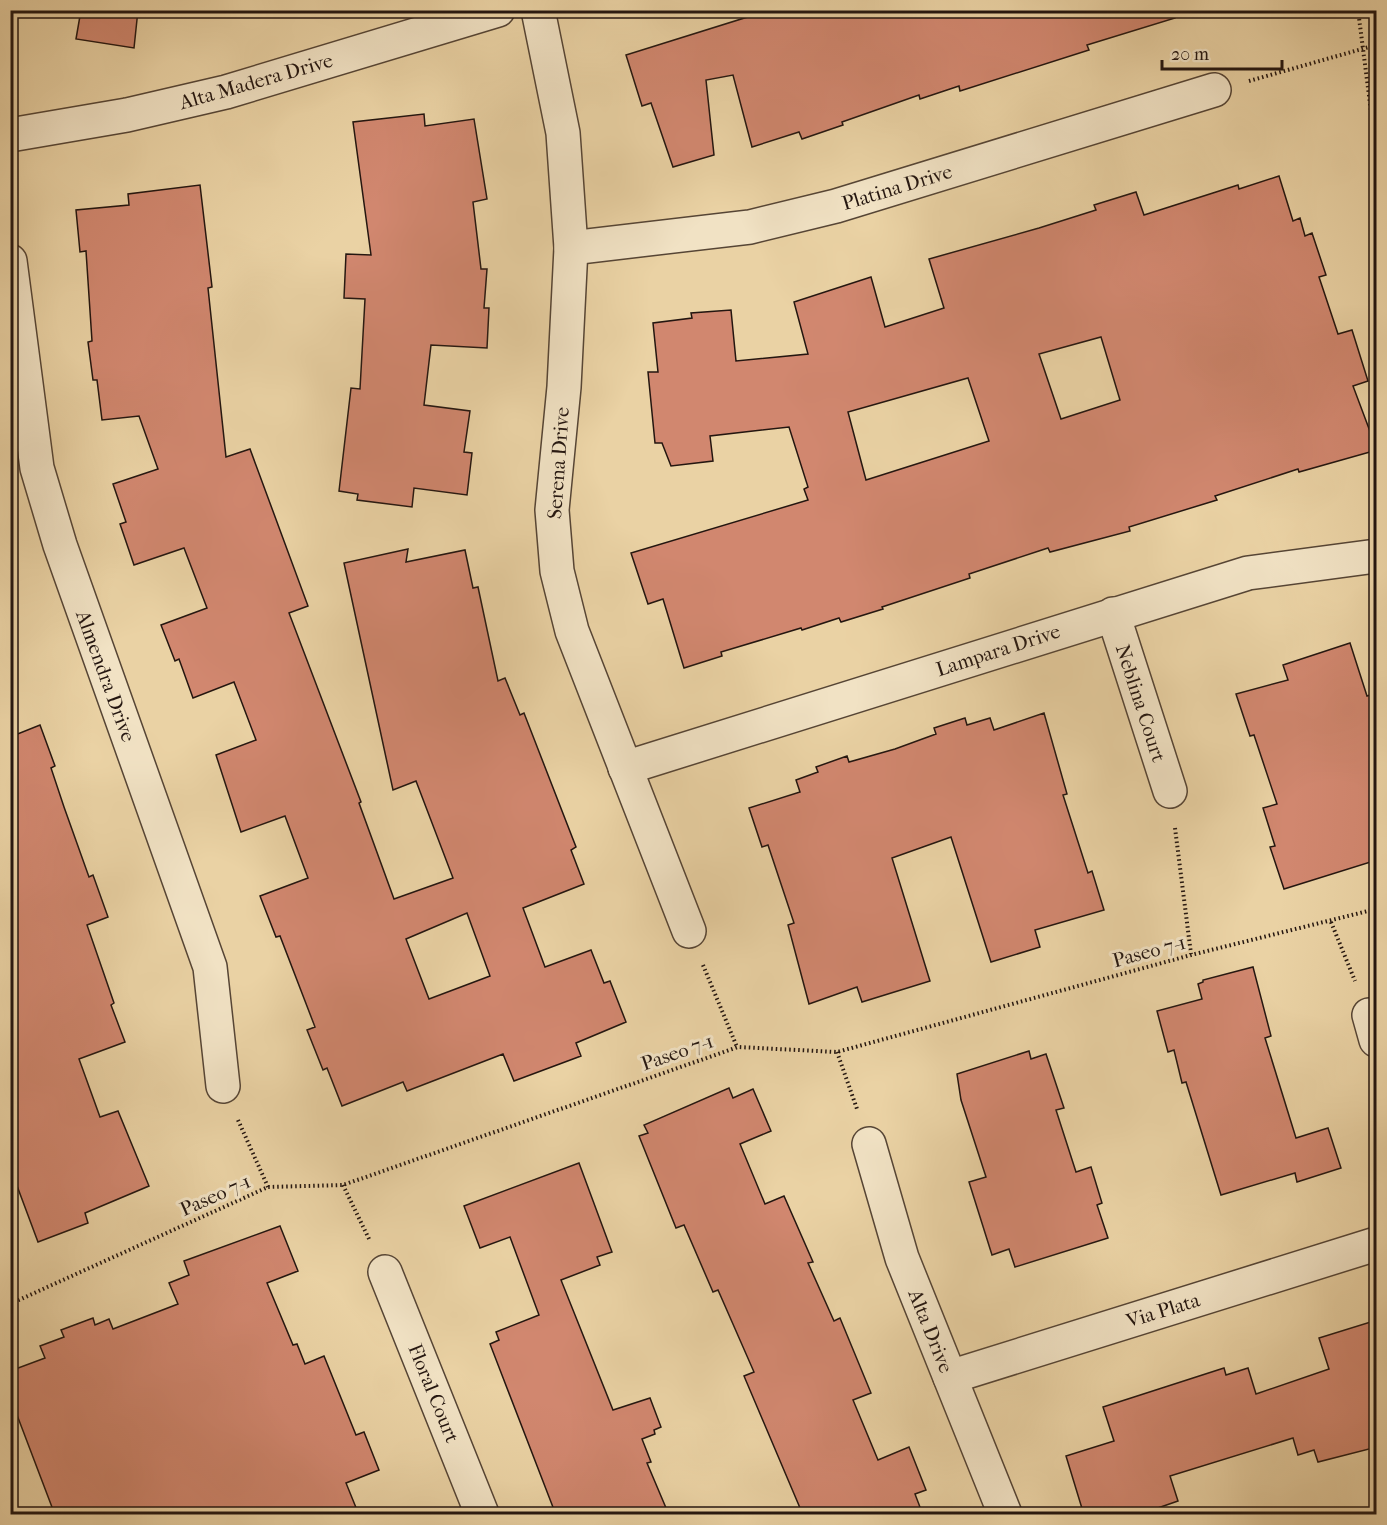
<svg xmlns="http://www.w3.org/2000/svg" width="1387" height="1525" font-family="'IM FELL French Canon',serif">
<rect width="100%" height="100%" fill="#ead2a4"/>
<filter id="stains"><feTurbulence type="fractalNoise" baseFrequency=".00333" numOctaves="4"/><feColorMatrix values="0 0 0 0 .2 0 0 0 0 .09 0 0 0 0 .02 0 0 0 .5 -.17"/></filter>
<radialGradient id="worn" r=".72"><stop offset=".6" stop-color="#630" stop-opacity="0"/><stop offset="1" stop-color="#630" stop-opacity=".3"/></radialGradient>
<!-- building -->
<g fill="#d1876f" stroke="#241610" stroke-width="1.5" fill-rule="evenodd">
<path d="M 81,10 L 138,10 L 134,48 L 76,39 Z"/>
<path d="M 770,10 L 1174,10 L 1175,18 L 1087,45 L 1089,50 L 960,91 L 959,86 L 920,99 L 919,95 L 842,122 L 843,125 L 802,139 L 799,132 L 752,147 L 733,75 L 706,80 L 714,155 L 673,167 L 651,103 L 642,106 L 626,55 Z"/>
<path d="M 424,114 L 425,126 L 474,119 L 487,199 L 473,202 L 481,269 L 487,269 L 484,308 L 489,308 L 487,348 L 431,345 L 424,405 L 470,411 L 464,452 L 472,453 L 467,495 L 414,488 L 412,507 L 357,500 L 358,494 L 339,491 L 351,388 L 360,389 L 365,299 L 344,298 L 346,254 L 371,255 L 353,122 Z"/>
<path d="M 1279,176 L 1293,221 L 1300,218 L 1305,236 L 1312,233 L 1326,275 L 1319,277 L 1338,334 L 1352,330 L 1368,381 L 1353,386 L 1377,450 L 1299,472 L 1298,469 L 1215,496 L 1217,500 L 1129,527 L 1130,531 L 1050,552 L 1048,548 L 969,574 L 970,578 L 882,607 L 883,609 L 841,622 L 839,618 L 802,630 L 801,628 L 721,652 L 722,656 L 684,668 L 663,599 L 648,604 L 631,553 L 808,500 L 804,489 L 808,487 L 789,427 L 710,436 L 713,461 L 671,466 L 662,443 L 655,443 L 648,372 L 658,372 L 653,323 L 692,318 L 691,313 L 731,310 L 736,361 L 808,354 L 794,302 L 871,277 L 885,327 L 944,308 L 929,259 L 1039,228 L 1096,210 L 1094,205 L 1136,192 L 1144,215 L 1238,185 L 1239,189 ZM 1101,337 L 1120,400 L 1061,419 L 1039,354 ZM 968,378 L 989,441 L 866,480 L 848,412 Z"/>
<path d="M 200,185 L 212,287 L 208,288 L 226,457 L 250,449 L 308,606 L 289,613 L 361,802 L 359,803 L 394,899 L 453,878 L 416,781 L 393,790 L 344,563 L 408,549 L 406,562 L 465,550 L 473,588 L 478,587 L 498,681 L 505,678 L 520,715 L 524,713 L 576,847 L 571,850 L 584,884 L 523,908 L 545,967 L 591,950 L 604,983 L 610,981 L 626,1022 L 576,1043 L 581,1056 L 514,1081 L 503,1054 L 407,1091 L 403,1082 L 342,1106 L 327,1068 L 323,1070 L 307,1030 L 315,1027 L 280,936 L 276,937 L 260,896 L 308,878 L 285,816 L 241,832 L 216,755 L 256,740 L 234,682 L 193,698 L 179,659 L 175,661 L 161,625 L 207,608 L 184,548 L 134,565 L 120,524 L 126,522 L 113,484 L 158,469 L 139,416 L 102,420 L 97,380 L 93,380 L 88,342 L 92,341 L 86,251 L 80,252 L 76,210 L 129,205 L 128,194 ZM 467,913 L 490,976 L 429,999 L 406,939 Z"/>
<path d="M 1350,643 L 1367,696 L 1377,693 L 1377,860 L 1284,889 L 1270,847 L 1275,846 L 1263,808 L 1277,804 L 1254,735 L 1250,736 L 1236,694 L 1288,680 L 1283,665 Z"/>
<path d="M 1044,713 L 1067,794 L 1063,795 L 1088,873 L 1092,871 L 1104,910 L 1035,930 L 1040,947 L 991,962 L 951,837 L 892,858 L 930,981 L 862,1002 L 857,987 L 809,1004 L 788,925 L 794,923 L 768,845 L 762,847 L 749,808 L 800,792 L 796,780 L 818,772 L 816,767 L 847,756 L 849,762 L 895,749 L 936,734 L 934,728 L 965,718 L 967,725 L 990,718 L 994,730 Z"/>
<path d="M 40,725 L 55,766 L 51,768 L 64,807 L 89,877 L 93,875 L 108,917 L 87,925 L 114,1003 L 111,1005 L 125,1042 L 79,1059 L 100,1117 L 118,1111 L 149,1186 L 85,1213 L 88,1223 L 38,1242 L 10,1167 L 10,737 Z"/>
<path d="M 1253,967 L 1271,1036 L 1265,1038 L 1296,1138 L 1328,1128 L 1341,1168 L 1297,1182 L 1295,1173 L 1221,1195 L 1186,1082 L 1182,1083 L 1174,1050 L 1168,1052 L 1157,1011 L 1202,999 L 1198,984 L 1203,982 L 1203,980 Z"/>
<path d="M 1029,1051 L 1031,1059 L 1046,1054 L 1064,1108 L 1056,1110 L 1076,1172 L 1091,1167 L 1102,1203 L 1097,1205 L 1108,1238 L 1015,1267 L 1009,1249 L 992,1255 L 969,1182 L 986,1177 L 961,1100 L 957,1074 Z"/>
<path d="M 729,1088 L 733,1098 L 753,1089 L 771,1131 L 740,1144 L 765,1204 L 784,1196 L 813,1262 L 808,1263 L 834,1321 L 840,1318 L 871,1393 L 853,1400 L 878,1460 L 909,1447 L 926,1490 L 915,1494 L 923,1515 L 803,1515 L 744,1376 L 754,1372 L 718,1290 L 713,1292 L 684,1225 L 676,1228 L 639,1136 L 648,1133 L 644,1125 Z"/>
<path d="M 579,1163 L 612,1252 L 597,1257 L 600,1265 L 561,1280 L 613,1410 L 650,1398 L 661,1427 L 654,1430 L 655,1434 L 642,1439 L 651,1462 L 647,1463 L 669,1515 L 556,1515 L 490,1344 L 499,1340 L 496,1332 L 539,1315 L 510,1237 L 480,1248 L 464,1206 Z"/>
<path d="M 280,1226 L 298,1271 L 267,1283 L 293,1345 L 297,1344 L 305,1364 L 324,1356 L 356,1435 L 364,1432 L 379,1470 L 346,1483 L 359,1515 L 55,1515 L 17,1415 L 10,1418 L 10,1371 L 45,1358 L 40,1346 L 64,1337 L 61,1330 L 93,1318 L 95,1325 L 109,1319 L 113,1329 L 178,1304 L 169,1283 L 189,1275 L 184,1261 Z"/>
<path d="M 1377,1320 L 1377,1447 L 1318,1462 L 1314,1450 L 1298,1455 L 1293,1438 L 1170,1476 L 1178,1501 L 1155,1509 L 1158,1515 L 1084,1515 L 1066,1456 L 1114,1441 L 1103,1407 L 1224,1368 L 1226,1375 L 1248,1368 L 1256,1394 L 1329,1369 L 1319,1338 Z"/>
</g>
<g fill="none" stroke-linecap="round" stroke-linejoin="round">
<!-- street casing -->
<g stroke="#564535" stroke-width="36">
<g id="street">
<path d="M 538,10 L 563,133 L 571,248 L 564,387 L 552,510 L 557,571 L 572,631 L 689,931"/>
<path d="M 10,135 L 127,115 L 226,92 L 498,10"/>
<path d="M 571,248 L 750,227 L 836,206 L 1214,90"/>
<path d="M 10,261 L 37,468 L 60,545 L 210,967 L 223,1086"/>
<path d="M 1113,614 L 1170,791"/>
<path d="M 625,768 L 1248,573 L 1376,556"/>
<path d="M 1369,1015 L 1376,1040"/>
<path d="M 869,1144 L 902,1258 L 1005,1514"/>
<path d="M 385,1272 L 482,1514"/>
<path d="M 950,1377 L 1376,1244"/>
</g>
</g>
<!-- path -->
<g stroke="#241610" stroke-width="4" stroke-dasharray="1.5 3" stroke-linecap="butt">
<path d="M 1358,10 L 1376,150"/>
<path d="M 1249,81 L 1376,45"/>
<path d="M 1175,828 L 1191,954"/>
<path d="M 1331,922 L 1355,981"/>
<path d="M 703,965 L 737,1047"/>
<path d="M 837,1052 L 857,1109"/>
<path d="M 238,1120 L 268,1187"/>
<path d="M 343,1185 L 369,1239"/>
<path d="M 10,1304 L 268,1187 L 343,1185 L 738,1047 L 837,1052 L 1191,955 L 1376,909"/>
</g>
<!-- street -->
<use href="#street" stroke="#f1e2c4" stroke-width="33"/>
</g>
<g text-anchor="middle" stroke-width="6" stroke-linejoin="round" paint-order="stroke">
<!-- street labels -->
<g font-size="20" fill="#241610" stroke="#f1e2c4">
<text transform="translate(256 81) rotate(-16)" y="7">Alta Madera Drive</text>
<text transform="translate(897 187) rotate(-17)" y="7">Platina Drive</text>
<text transform="translate(558 463) rotate(-86)" y="7">Serena Drive</text>
<text transform="translate(998 650) rotate(-18)" y="7">Lampara Drive</text>
<text transform="translate(106 676) rotate(70)" y="7">Almendra Drive</text>
<text transform="translate(1141 703) rotate(72)" y="7">Neblina Court</text>
<text transform="translate(1149 951) rotate(-15)" y="7">Paseo 7-1</text>
<text transform="translate(677 1052) rotate(-19)" y="7">Paseo 7-1</text>
<text transform="translate(215 1195) rotate(-24)" y="7">Paseo 7-1</text>
<text transform="translate(1163 1310) rotate(-17)" y="7">Via Plata</text>
<text transform="translate(931 1331) rotate(68)" y="7">Alta Drive</text>
<text transform="translate(434 1393) rotate(68)" y="7">Floral Court</text>
</g>
</g>
<!-- margin -->
<rect width="1387" height="1525" fill="none" stroke="#ead2a4" stroke-width="36"/>
<rect x="12" y="12" width="1363" height="1501" fill="none" stroke="#241610" stroke-width="3"/>
<rect x="18" y="18" width="1351" height="1489" fill="none" stroke="#241610" stroke-width="1.5"/>
<!-- scale -->
<path d="M1162 60v9h120v-9" fill="none" stroke="#241610" stroke-width="3"/>
<text x="1171" y="60" font-size="18" fill="#241610" stroke="#f1e2c4" stroke-width="4.5" paint-order="stroke">20 m</text>
<rect width="100%" height="100%" filter="url(#stains)"/>
<rect width="100%" height="100%" fill="url(#worn)"/>
</svg>
